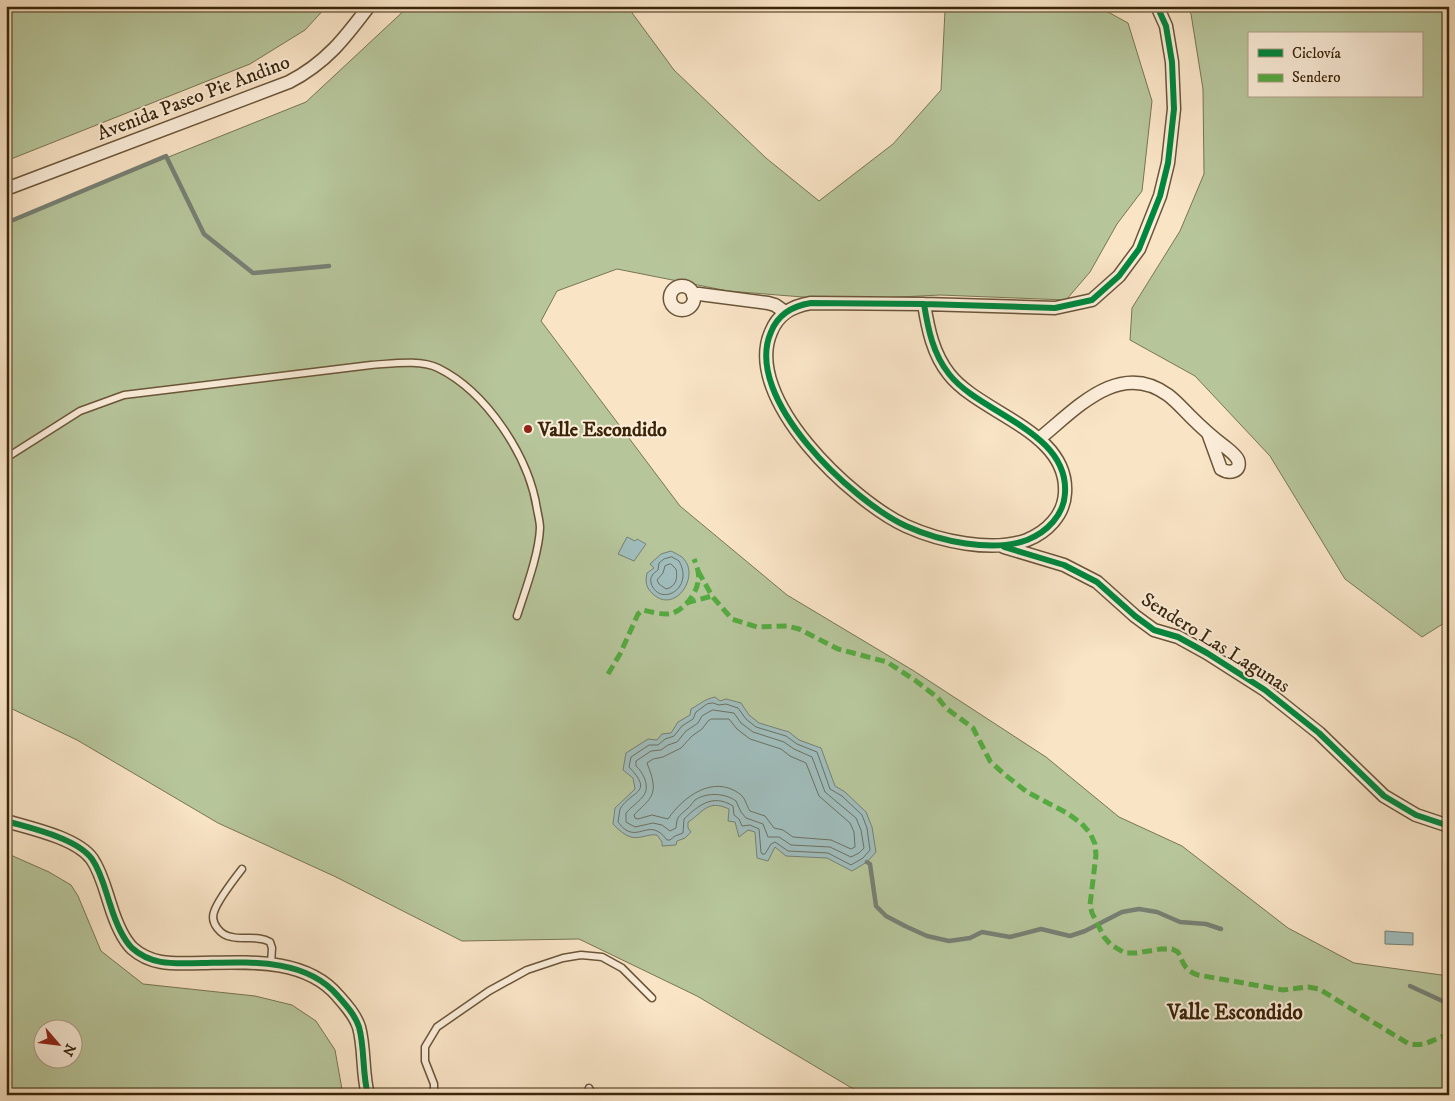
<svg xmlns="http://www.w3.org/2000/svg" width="1455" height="1101" font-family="'IM FELL DW Pica',serif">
<rect width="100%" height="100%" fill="#f9e4c6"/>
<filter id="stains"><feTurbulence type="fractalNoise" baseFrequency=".004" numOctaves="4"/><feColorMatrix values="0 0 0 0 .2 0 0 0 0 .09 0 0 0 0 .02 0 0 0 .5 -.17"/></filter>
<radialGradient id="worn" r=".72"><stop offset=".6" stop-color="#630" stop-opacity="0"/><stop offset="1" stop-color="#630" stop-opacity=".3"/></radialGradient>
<!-- green -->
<g fill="#b7c59b" stroke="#787552" fill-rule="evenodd">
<path d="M 6,6 L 327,6 L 305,30 L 250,64 L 6,161 Z"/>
<path d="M 409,6 L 627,6 L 674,70 L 766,158 L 819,201 L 893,144 L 941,90 L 945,11 L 1025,6 L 1097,6 L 1128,23 L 1152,101 L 1142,191 L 1117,224 L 1090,272 L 1066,300 L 940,295 L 840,300 L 728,291 L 617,269 L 557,291 L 541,321 L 680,506 L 787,595 L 914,671 L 1046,757 L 1119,817 L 1182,846 L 1288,928 L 1354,963 L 1449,976 L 1449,1095 L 867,1095 L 850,1087 L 697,996 L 579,939 L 462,941 L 336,877 L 218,823 L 77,740 L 6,706 L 6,222 L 306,102 Z"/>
<path d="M 1187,6 L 1449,6 L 1449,620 L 1422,637 L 1345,579 L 1270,456 L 1195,376 L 1130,340 L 1132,308 L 1180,231 L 1204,174 L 1203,89 L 1191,14 ZM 1249,34 L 1421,34 L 1421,96 L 1249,96 Z"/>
<path d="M 6,853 L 49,872 L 71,885 L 78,896 L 101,951 L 143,984 L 255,996 L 292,1005 L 316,1021 L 335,1050 L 343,1095 L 6,1095 ZM 72,1028 L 72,1058 L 42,1058 L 42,1028 Z"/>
</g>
<!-- water -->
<g fill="#a0bdbc" stroke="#778074">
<path d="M 627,537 L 635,541 L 637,539 L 646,544 L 634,561 L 618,554 Z"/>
<path d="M 671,551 C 675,553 679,555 682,557 C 702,575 675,615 653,594 C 646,588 645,582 647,573 L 654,568 L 650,564 L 661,554 Z"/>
<path d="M 715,697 L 720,701 L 726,699 L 741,703 L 749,715 L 759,723 L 789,732 L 799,740 L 821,748 L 835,786 L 845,792 L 866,812 L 872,827 L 876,852 L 867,862 L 852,871 L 827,858 L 786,856 L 775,847 L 768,861 L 757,858 L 755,832 L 748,830 L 739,837 L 735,822 L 728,821 L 729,809 C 707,799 704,812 688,822 L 688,828 L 691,832 L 685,838 L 677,841 L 676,845 L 662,846 L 662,842 L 657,835 C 650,834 648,836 641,837 C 629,840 621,832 613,824 L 615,808 L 635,789 L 633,778 L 623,770 L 626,753 L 648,739 L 657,740 L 662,734 L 671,733 L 678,722 L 690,715 L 691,709 C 700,704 705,699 715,697 Z"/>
<path d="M 1385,931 L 1413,933 L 1413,945 L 1385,944 Z"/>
</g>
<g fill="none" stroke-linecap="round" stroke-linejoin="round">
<!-- shore -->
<g stroke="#6d7162" stroke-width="1">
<path d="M 672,557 L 679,561 C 695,589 659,608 651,583 C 651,581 650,578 652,576 C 653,573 656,572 658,570 L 659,563 L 664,559 Z"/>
<path d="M 671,564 L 676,569 C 678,578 676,587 666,589 L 659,584 L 657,580 L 663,573 L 665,566 Z"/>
<path d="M 713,703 L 719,705 L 726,704 L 738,708 L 746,719 L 756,727 L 786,736 L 797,744 L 817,752 L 830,789 L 842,796 L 862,815 L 867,828 L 870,850 L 863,858 L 851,865 L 828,853 L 788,851 L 775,842 L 771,844 L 765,854 L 762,854 L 761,852 L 759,829 L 750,825 L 742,826 L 739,819 L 734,815 L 733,806 C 712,793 698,806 684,819 L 683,833 L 675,836 L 670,840 L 667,840 C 648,814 637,848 618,822 C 619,818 619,813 620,809 C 631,790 655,794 629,767 L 631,757 L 649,745 L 658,745 L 665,739 L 674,736 L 682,726 L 693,719 L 696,712 L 707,704 Z"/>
<path d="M 713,710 L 734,713 L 741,723 L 753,732 L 784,742 L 794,749 L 812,757 L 825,792 L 856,818 L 861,830 L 864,848 L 859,853 L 851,857 L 830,847 L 791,845 L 779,837 L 768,837 L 763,824 L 746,818 L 741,812 L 736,801 C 725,793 707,792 695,800 C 692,803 690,807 687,809 C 678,817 677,816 676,828 L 670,831 L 662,825 L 653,823 L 635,827 L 626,822 L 626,813 C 631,807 640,801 644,795 C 650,786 643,772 636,766 L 636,761 L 651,751 L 661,750 L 668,745 L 677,742 L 686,731 L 698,723 L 702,716 Z"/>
<path d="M 712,719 L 729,719 L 737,729 L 750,739 L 781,749 L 790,756 L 806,763 L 819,796 L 850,823 L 854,832 L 855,847 L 851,849 L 831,840 L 793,837 L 783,830 L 774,828 L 765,816 L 750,811 C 746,805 746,799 740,794 C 713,774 683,797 668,819 L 652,815 L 638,819 L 635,818 L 634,815 C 648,800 658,797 651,774 C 650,770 648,767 647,763 L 653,759 L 663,757 L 681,748 L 692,736 L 702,729 L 708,721 Z"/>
</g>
<!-- stream -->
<g stroke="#778074" stroke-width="4.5">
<path d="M 6,223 L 166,156 L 204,234 L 253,273 L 329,266"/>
<path d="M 867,862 L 870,864 L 876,906 L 886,916 L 905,926 L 927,936 L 949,941 L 970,938 L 982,932 L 1010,937 L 1041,929 L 1070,936 L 1085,931 L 1122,912 L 1139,909 L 1157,912 L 1180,922 L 1206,924 L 1221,929"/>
<path d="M 1410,986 L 1449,1004"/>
</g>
<!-- lane casing -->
<g stroke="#6a5538" stroke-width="9">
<g id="lane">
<path d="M 642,6 L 642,7"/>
<path d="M 6,458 L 80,411 L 124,395 L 371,365 C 390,364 420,359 438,368 C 487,392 529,457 537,509 C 538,515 540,522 540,528 C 539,554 525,591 517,616"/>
<path d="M 242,869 C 235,878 217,902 214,912 C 210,923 221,936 232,937 C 244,940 259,935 270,942 L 272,948 L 271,965"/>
<path d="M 589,1088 L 593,1095"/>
<path d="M 434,1095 L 434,1084 L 425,1061 L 425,1047 L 437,1027 L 489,991 L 527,970 L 563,958 L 581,955 L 602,957 L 622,968 L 652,998"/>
</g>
</g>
<!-- street casing -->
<g stroke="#6a5538" stroke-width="15">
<g id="street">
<path d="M 6,189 L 289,82 C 326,63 345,38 369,6"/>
<circle cx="682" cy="298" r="12"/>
<path d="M 693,295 L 699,294 L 768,303 L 775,305 L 785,312"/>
<path d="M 924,304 C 928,329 933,354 949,374 C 980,414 1069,431 1065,493 C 1064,515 1047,532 1027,540 C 992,553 939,541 906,526 C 852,501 742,398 771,332 C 778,314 792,306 811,303 L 924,304 L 1055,308 L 1092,300 L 1119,276 L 1139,249 L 1160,196 L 1168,163 L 1174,109 L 1172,62 L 1166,26 L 1157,6"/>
<path d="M 1039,439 C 1075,410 1119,359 1168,395 C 1176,401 1183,409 1190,416 C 1201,427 1212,437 1224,446 C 1229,450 1236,455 1238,460 C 1242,472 1229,474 1221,469 L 1208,433"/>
<path d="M 1004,547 L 1064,565 L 1097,582 L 1135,616 L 1154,630 L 1178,637 L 1207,653 L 1265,690 L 1319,733 L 1384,796 L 1416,815 L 1449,826"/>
<path d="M 6,821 C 30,828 77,838 92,859 C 101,872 105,889 110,904 C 114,917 122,938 132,948 C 153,967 178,963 203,963 C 249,962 306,958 338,996 C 346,1005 355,1015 359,1027 C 365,1049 362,1073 368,1095"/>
</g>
</g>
<!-- lane -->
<use href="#lane" stroke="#fbedda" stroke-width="6"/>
<!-- street -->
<use href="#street" stroke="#fbedda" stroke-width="12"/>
<!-- quiet -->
<g stroke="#55aa41" stroke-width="5" stroke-dasharray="10 5" stroke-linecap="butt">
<path d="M 698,571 L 712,596 L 732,619 L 757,627 L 787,626 L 799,629 L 838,649 L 887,662 L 916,681 L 938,698 L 946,708 L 973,728 L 990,761 L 1004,774 L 1027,792 L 1067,813 L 1081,823 L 1090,833 L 1095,844 L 1096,855 L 1090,905 L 1092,913 L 1104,937 L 1111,945 L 1125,953 L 1136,953 L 1161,949 L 1172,949 L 1178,952 C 1184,964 1184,970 1198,975 L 1283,990 L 1308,987 L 1319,989 L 1409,1044 C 1429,1047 1432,1038 1449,1035"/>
<path d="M 686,603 L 712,596"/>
<path d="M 608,674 L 620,654 L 638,614 L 643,610 C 651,612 660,614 667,614 C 681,614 696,595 698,582 C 700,574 697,566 694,559"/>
</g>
<!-- cycleway casing -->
<g stroke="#fbedda" stroke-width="9">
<g id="cycleway">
<path d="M 924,304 C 928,329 933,354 949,374 C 980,414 1069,431 1065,493 C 1064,515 1047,532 1027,540 C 992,553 939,541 906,526 C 852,501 742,398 771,332 C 778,314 792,306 811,303 L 924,304 L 1055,308 L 1092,300 L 1119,276 L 1139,249 L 1160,196 L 1168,163 L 1174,109 L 1172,62 L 1166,26 L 1157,6"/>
<path d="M 1004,547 L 1064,565 L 1097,582 L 1135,616 L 1154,630 L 1178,637 L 1207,653 L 1265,690 L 1319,733 L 1384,796 L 1416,815 L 1449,826"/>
<path d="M 6,821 C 30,828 77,838 92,859 C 101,872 105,889 110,904 C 114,917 122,938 132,948 C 153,967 178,963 203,963 C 249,962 306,958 338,996 C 346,1005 355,1015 359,1027 C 365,1049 362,1073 368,1095"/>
</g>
</g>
<!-- cycleway -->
<use href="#cycleway" stroke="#00873e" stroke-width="6"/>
</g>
<!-- markers -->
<circle fill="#8f2418" stroke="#fbedda" stroke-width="2" cx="528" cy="429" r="5"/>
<g text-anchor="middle" stroke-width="4" stroke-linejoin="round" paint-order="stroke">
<!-- street labels -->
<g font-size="20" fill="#3a2509" stroke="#fbedda">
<text transform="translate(193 97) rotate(-21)" y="7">Avenida Paseo Pie Andino</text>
<text transform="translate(1216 642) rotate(32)" y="7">Sendero Las Lagunas</text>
</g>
<!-- poi labels -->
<g font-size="20" font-weight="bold" fill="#3a2509" stroke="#fbedda" text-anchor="start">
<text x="538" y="436">Valle Escondido</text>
</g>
<!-- neighbourhood labels -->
<g font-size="21" font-weight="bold" fill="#3a2509" stroke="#fbedda">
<text x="1235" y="1019">Valle Escondido</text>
</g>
</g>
<!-- margin -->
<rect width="1455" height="1101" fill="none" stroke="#f9e4c6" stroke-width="25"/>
<rect x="8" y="8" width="1440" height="1086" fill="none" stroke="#3a2509" stroke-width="2.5"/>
<rect x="12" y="12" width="1430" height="1076" fill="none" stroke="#3a2509"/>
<!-- legend -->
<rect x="1248" y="32" width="175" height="65" fill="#fbedda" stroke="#ae9d86"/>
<rect x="1258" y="49" width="25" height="8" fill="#00873e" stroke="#ae9d86"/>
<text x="1292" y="58" font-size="15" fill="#3a2509">Ciclovía</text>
<rect x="1258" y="74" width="25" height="8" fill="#55aa41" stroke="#ae9d86"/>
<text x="1292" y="82" font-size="15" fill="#3a2509">Sendero</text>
<!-- north arrow -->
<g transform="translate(58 1044) rotate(118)"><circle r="24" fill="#fbedda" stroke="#ae9d86"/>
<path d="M0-4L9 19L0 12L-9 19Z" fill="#8f2418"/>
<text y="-8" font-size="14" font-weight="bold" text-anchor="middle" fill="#3a2509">N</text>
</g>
<rect width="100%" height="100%" filter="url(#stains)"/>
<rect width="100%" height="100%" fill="url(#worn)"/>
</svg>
